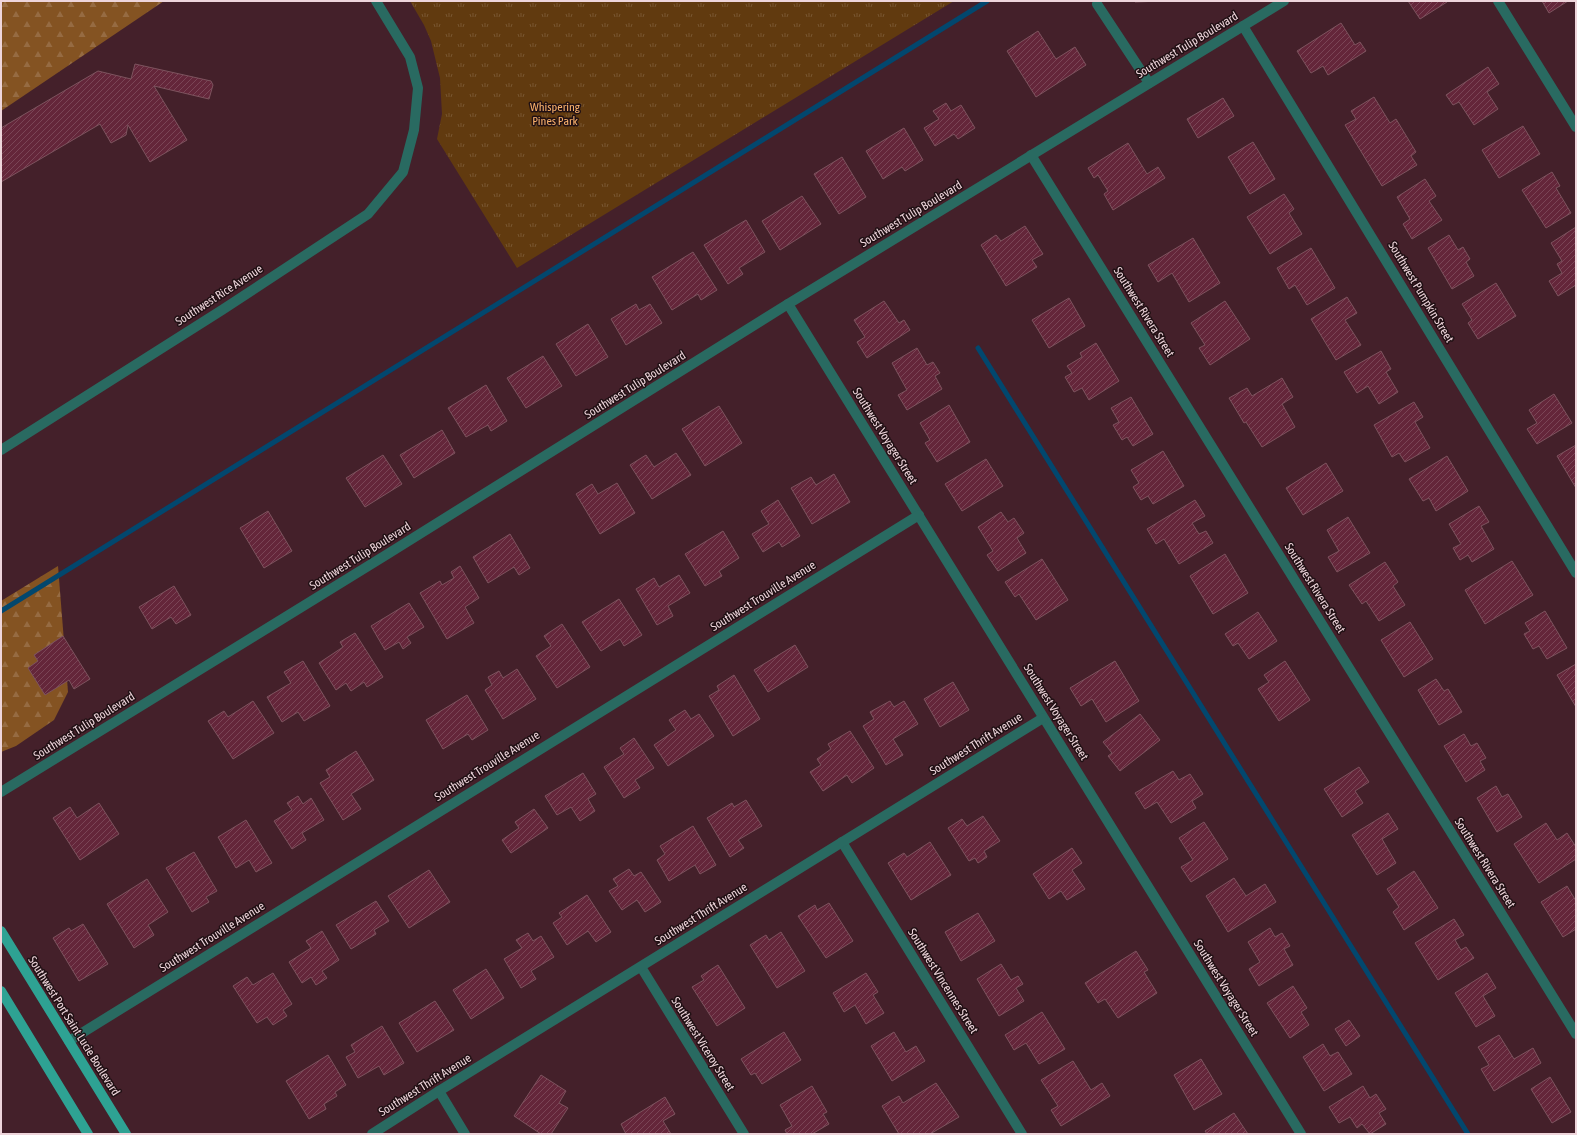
<svg xmlns="http://www.w3.org/2000/svg" width="1577" height="1135" font-family="'Asap Condensed',sans-serif">
<defs>
<pattern id="grass-tufts" width="24" height="20" patternUnits="userSpaceOnUse"><rect width="24" height="20" fill="#613a0f"/><path d="M3 7l-1-3M5 7V3M7 7l1-3M15 17l-1-3M17 17v-4M19 17l1-3" fill="none" stroke="#785631"/></pattern>
<pattern id="forest-firs" width="22" height="20" patternUnits="userSpaceOnUse"><rect width="22" height="20" fill="#845322"/><path d="M5 1l3.5 6h-7zM16 11l3.5 6h-7z" fill="#966b42"/></pattern>
<pattern id="building-hatch" width="6" height="6" patternUnits="userSpaceOnUse"><rect width="6" height="6" fill="#64263a"/><path d="M-1 1l2-2M0 6l6-6M5 7l2-2" fill="none" stroke="#7a4556"/></pattern>
</defs>
<rect width="100%" height="100%" fill="#44202a"/>
<!-- grass -->
<path fill="url(#grass-tufts)" d="M 410,1 L 954,1 L 517,268 L 437,139 L 442,114 L 440,78 L 431,41 L 424,25 Z"/>
<!-- forest -->
<g fill="url(#forest-firs)">
<path d="M 1,1 L 164,1 L 1,111 Z"/>
<path d="M 58,566 L 68,692 L 54,720 L 16,746 L 1,752 L 1,601 Z"/>
</g>
<g fill="none" stroke-linecap="round" stroke-linejoin="round">
<!-- stream -->
<g stroke="#02476e" stroke-width="5">
<path d="M 978,348 L 1468,1134"/>
<path d="M 1,611 L 987,1"/>
</g>
</g>
<!-- building -->
<g fill="url(#building-hatch)" stroke="#7d535e">
<path d="M 1135,1 L 1162,1 L 1135,2 Z"/>
<path d="M 1408,1 L 1446,1 L 1447,2 L 1420,19 Z"/>
<path d="M 1542,1 L 1568,1 L 1549,13 Z"/>
<path d="M 1341,23 L 1355,45 L 1360,42 L 1366,51 L 1328,75 L 1323,66 L 1311,73 L 1297,51 Z"/>
<path d="M 1038,31 L 1056,59 L 1075,47 L 1086,65 L 1036,97 L 1007,51 Z"/>
<path d="M 135,64 L 211,81 L 213,85 L 209,99 L 154,86 L 187,140 L 150,162 L 128,125 L 126,135 L 111,143 L 100,124 L 1,182 L 1,128 L 98,71 L 131,79 Z"/>
<path d="M 1488,67 L 1499,84 L 1487,92 L 1498,109 L 1474,125 L 1459,102 L 1453,105 L 1446,95 Z"/>
<path d="M 1374,97 L 1390,123 L 1396,119 L 1416,152 L 1411,156 L 1417,165 L 1382,186 L 1345,125 L 1356,119 L 1351,111 Z"/>
<path d="M 1223,98 L 1234,116 L 1198,138 L 1187,119 Z"/>
<path d="M 946,103 L 951,111 L 961,105 L 975,128 L 958,139 L 954,134 L 935,146 L 924,128 L 939,119 L 933,111 Z"/>
<path d="M 1523,126 L 1540,154 L 1499,178 L 1482,150 Z"/>
<path d="M 904,128 L 923,160 L 905,171 L 902,167 L 883,179 L 866,151 Z"/>
<path d="M 1253,142 L 1275,179 L 1250,194 L 1228,157 Z"/>
<path d="M 1128,143 L 1147,174 L 1158,167 L 1165,178 L 1113,210 L 1104,194 L 1108,191 L 1098,175 L 1094,178 L 1088,168 Z"/>
<path d="M 842,157 L 866,197 L 839,214 L 814,174 Z"/>
<path d="M 1552,172 L 1560,186 L 1556,188 L 1571,213 L 1546,228 L 1522,190 Z"/>
<path d="M 1425,179 L 1436,196 L 1429,201 L 1442,220 L 1412,239 L 1403,224 L 1410,219 L 1397,197 Z"/>
<path d="M 1284,194 L 1294,209 L 1289,213 L 1302,234 L 1270,254 L 1247,217 Z"/>
<path d="M 802,196 L 821,224 L 780,250 L 762,221 Z"/>
<path d="M 746,220 L 765,252 L 739,268 L 743,274 L 728,284 L 704,245 Z"/>
<path d="M 1025,226 L 1043,254 L 1032,260 L 1037,267 L 1006,286 L 981,245 L 996,235 L 1001,241 Z"/>
<path d="M 1576,227 L 1576,285 L 1558,296 L 1549,281 L 1562,273 L 1557,264 L 1562,261 L 1551,243 Z"/>
<path d="M 1449,235 L 1458,250 L 1463,247 L 1470,259 L 1466,262 L 1474,276 L 1452,289 L 1428,248 Z"/>
<path d="M 1193,238 L 1220,283 L 1189,302 L 1172,273 L 1158,282 L 1148,265 Z"/>
<path d="M 1311,248 L 1335,288 L 1307,305 L 1295,285 L 1289,289 L 1277,268 Z"/>
<path d="M 693,252 L 717,290 L 701,300 L 698,294 L 672,310 L 652,277 Z"/>
<path d="M 1496,283 L 1516,316 L 1478,339 L 1468,323 L 1472,320 L 1462,304 Z"/>
<path d="M 1347,297 L 1357,313 L 1345,320 L 1361,345 L 1336,360 L 1311,319 Z"/>
<path d="M 1069,298 L 1085,326 L 1049,348 L 1032,320 Z"/>
<path d="M 884,301 L 899,323 L 904,320 L 910,330 L 867,358 L 857,342 L 865,337 L 854,320 Z"/>
<path d="M 1225,301 L 1250,339 L 1210,365 L 1199,348 L 1205,345 L 1191,323 Z"/>
<path d="M 636,304 L 639,310 L 650,304 L 662,323 L 626,345 L 611,319 Z"/>
<path d="M 588,324 L 608,357 L 576,376 L 556,344 Z"/>
<path d="M 1096,343 L 1119,381 L 1089,400 L 1082,388 L 1074,392 L 1065,377 L 1072,373 L 1067,366 L 1082,357 L 1080,353 Z"/>
<path d="M 917,348 L 927,365 L 933,362 L 940,373 L 935,376 L 942,389 L 907,410 L 898,395 L 907,390 L 892,363 Z"/>
<path d="M 1381,351 L 1391,369 L 1386,372 L 1398,392 L 1379,404 L 1368,386 L 1357,393 L 1344,372 Z"/>
<path d="M 543,356 L 562,386 L 526,408 L 507,378 Z"/>
<path d="M 1282,378 L 1293,397 L 1282,404 L 1295,427 L 1262,447 L 1246,422 L 1244,423 L 1229,398 L 1247,388 L 1252,396 Z"/>
<path d="M 486,385 L 507,421 L 491,431 L 488,425 L 466,437 L 448,408 Z"/>
<path d="M 1554,394 L 1572,423 L 1537,444 L 1527,429 L 1537,423 L 1529,410 Z"/>
<path d="M 1131,397 L 1153,434 L 1133,446 L 1127,437 L 1122,440 L 1113,425 L 1119,422 L 1111,408 Z"/>
<path d="M 1414,402 L 1423,417 L 1415,422 L 1430,448 L 1405,462 L 1399,453 L 1392,457 L 1374,425 Z"/>
<path d="M 949,405 L 970,442 L 937,462 L 925,443 L 930,440 L 920,423 Z"/>
<path d="M 719,406 L 742,443 L 705,466 L 682,429 Z"/>
<path d="M 442,430 L 455,453 L 414,478 L 400,455 Z"/>
<path d="M 1576,445 L 1576,488 L 1557,456 Z"/>
<path d="M 1163,451 L 1184,486 L 1153,504 L 1148,496 L 1141,500 L 1133,487 L 1139,483 L 1131,470 Z"/>
<path d="M 676,453 L 691,475 L 652,499 L 630,465 L 646,455 L 654,467 Z"/>
<path d="M 383,455 L 402,484 L 365,507 L 346,478 Z"/>
<path d="M 1447,456 L 1468,491 L 1436,511 L 1429,498 L 1423,501 L 1409,479 Z"/>
<path d="M 986,459 L 1003,486 L 962,511 L 945,484 Z"/>
<path d="M 1326,463 L 1343,491 L 1303,515 L 1286,488 Z"/>
<path d="M 834,474 L 850,502 L 812,524 L 791,488 L 811,477 L 816,485 Z"/>
<path d="M 617,483 L 635,513 L 600,534 L 576,494 L 592,484 L 598,494 Z"/>
<path d="M 778,500 L 800,536 L 782,547 L 779,542 L 763,552 L 752,534 L 769,524 L 761,511 Z"/>
<path d="M 1195,500 L 1205,516 L 1192,523 L 1199,534 L 1206,531 L 1213,543 L 1179,564 L 1164,539 L 1156,544 L 1147,529 Z"/>
<path d="M 1479,506 L 1489,522 L 1481,526 L 1494,549 L 1472,562 L 1468,555 L 1460,560 L 1453,548 L 1461,544 L 1449,524 Z"/>
<path d="M 268,511 L 292,551 L 264,568 L 240,528 Z"/>
<path d="M 1001,512 L 1008,522 L 1014,518 L 1024,533 L 1017,538 L 1026,553 L 998,571 L 987,555 L 993,551 L 978,527 Z"/>
<path d="M 1348,517 L 1370,553 L 1337,572 L 1328,557 L 1339,551 L 1327,530 Z"/>
<path d="M 723,531 L 739,558 L 719,571 L 722,576 L 705,586 L 685,554 Z"/>
<path d="M 510,534 L 530,568 L 519,575 L 514,567 L 488,583 L 473,557 Z"/>
<path d="M 1225,554 L 1248,593 L 1213,614 L 1190,576 Z"/>
<path d="M 1042,559 L 1068,600 L 1036,620 L 1019,594 L 1015,597 L 1005,582 Z"/>
<path d="M 1512,561 L 1533,595 L 1485,624 L 1465,590 Z"/>
<path d="M 1385,562 L 1398,582 L 1393,586 L 1405,605 L 1379,621 L 1366,601 L 1362,604 L 1349,585 Z"/>
<path d="M 460,566 L 479,598 L 465,607 L 474,623 L 447,639 L 420,593 L 440,581 L 442,585 L 454,578 L 451,572 Z"/>
<path d="M 679,575 L 690,593 L 668,606 L 673,616 L 657,625 L 636,589 L 654,578 L 659,587 Z"/>
<path d="M 174,586 L 191,615 L 176,624 L 171,617 L 152,629 L 139,607 Z"/>
<path d="M 619,599 L 642,635 L 624,646 L 620,639 L 601,651 L 582,622 Z"/>
<path d="M 409,603 L 424,627 L 407,637 L 411,643 L 403,649 L 399,642 L 385,650 L 371,626 Z"/>
<path d="M 1545,611 L 1567,648 L 1547,659 L 1539,646 L 1533,649 L 1524,634 L 1530,631 L 1525,623 Z"/>
<path d="M 1258,612 L 1277,641 L 1249,659 L 1238,643 L 1233,646 L 1225,634 Z"/>
<path d="M 1410,622 L 1433,659 L 1404,677 L 1381,640 Z"/>
<path d="M 562,624 L 590,667 L 557,688 L 536,656 L 551,646 L 544,636 Z"/>
<path d="M 355,633 L 383,677 L 367,687 L 364,682 L 351,691 L 346,683 L 336,690 L 319,663 L 343,647 L 340,642 Z"/>
<path d="M 63,636 L 90,679 L 74,689 L 69,680 L 45,695 L 28,668 L 38,661 L 34,655 Z"/>
<path d="M 795,645 L 808,667 L 768,692 L 754,670 Z"/>
<path d="M 303,661 L 330,706 L 304,721 L 298,712 L 282,722 L 267,697 L 291,683 L 284,672 Z"/>
<path d="M 1115,661 L 1139,701 L 1106,722 L 1092,699 L 1081,706 L 1070,688 Z"/>
<path d="M 1285,661 L 1310,700 L 1279,721 L 1258,689 L 1269,682 L 1264,675 Z"/>
<path d="M 1576,664 L 1576,707 L 1557,675 Z"/>
<path d="M 517,669 L 536,699 L 503,719 L 485,690 L 492,685 L 488,677 L 499,671 L 503,678 Z"/>
<path d="M 734,675 L 760,719 L 733,736 L 709,696 L 719,690 L 717,686 Z"/>
<path d="M 1436,679 L 1444,691 L 1448,689 L 1462,712 L 1439,725 L 1418,690 Z"/>
<path d="M 953,682 L 969,710 L 940,727 L 924,699 Z"/>
<path d="M 467,695 L 488,730 L 472,740 L 468,734 L 443,749 L 426,720 Z"/>
<path d="M 253,701 L 274,733 L 233,759 L 208,721 L 224,711 L 228,717 Z"/>
<path d="M 890,701 L 894,707 L 904,701 L 918,724 L 893,739 L 903,755 L 886,765 L 863,726 L 874,719 L 870,712 Z"/>
<path d="M 685,710 L 691,719 L 699,714 L 714,736 L 668,766 L 654,745 L 676,730 L 669,720 Z"/>
<path d="M 1140,714 L 1160,740 L 1120,771 L 1108,756 L 1112,753 L 1103,742 Z"/>
<path d="M 850,731 L 874,768 L 852,783 L 847,775 L 823,791 L 810,772 L 821,765 L 817,759 L 831,749 L 828,744 Z"/>
<path d="M 1464,734 L 1471,746 L 1477,743 L 1486,758 L 1480,761 L 1485,770 L 1466,782 L 1444,746 Z"/>
<path d="M 634,738 L 654,768 L 635,780 L 640,788 L 624,798 L 604,767 L 624,754 L 620,748 Z"/>
<path d="M 356,751 L 374,780 L 351,794 L 361,809 L 343,820 L 320,783 L 330,777 L 326,770 Z"/>
<path d="M 1359,767 L 1369,782 L 1355,791 L 1363,803 L 1342,817 L 1324,789 Z"/>
<path d="M 1173,771 L 1179,780 L 1190,774 L 1203,794 L 1192,801 L 1196,808 L 1171,823 L 1157,802 L 1145,809 L 1135,793 Z"/>
<path d="M 583,773 L 596,794 L 588,799 L 595,811 L 580,821 L 571,807 L 557,815 L 545,796 Z"/>
<path d="M 1496,786 L 1502,797 L 1508,794 L 1522,817 L 1497,832 L 1477,798 Z"/>
<path d="M 298,796 L 303,804 L 311,798 L 324,820 L 302,833 L 306,840 L 292,849 L 274,821 L 292,810 L 287,803 Z"/>
<path d="M 746,800 L 762,826 L 738,840 L 744,848 L 730,857 L 707,818 L 732,803 L 734,807 Z"/>
<path d="M 99,803 L 119,834 L 80,860 L 53,818 L 70,807 L 77,818 Z"/>
<path d="M 534,809 L 548,828 L 511,853 L 502,840 L 519,828 L 515,822 Z"/>
<path d="M 1388,813 L 1398,829 L 1382,839 L 1396,863 L 1377,875 L 1352,835 Z"/>
<path d="M 983,816 L 1000,841 L 984,851 L 987,857 L 978,863 L 975,858 L 969,861 L 948,828 L 962,819 L 967,826 Z"/>
<path d="M 246,820 L 272,863 L 256,872 L 249,860 L 236,868 L 218,837 Z"/>
<path d="M 1204,822 L 1228,859 L 1191,882 L 1181,867 L 1193,860 L 1179,838 Z"/>
<path d="M 1546,823 L 1557,840 L 1567,833 L 1576,847 L 1576,859 L 1539,883 L 1514,844 Z"/>
<path d="M 693,826 L 716,865 L 700,874 L 695,865 L 669,881 L 657,860 L 665,854 L 660,846 Z"/>
<path d="M 930,842 L 951,875 L 911,900 L 888,863 L 904,853 L 907,857 Z"/>
<path d="M 1072,848 L 1082,863 L 1072,870 L 1085,889 L 1067,900 L 1061,891 L 1049,899 L 1033,874 Z"/>
<path d="M 194,852 L 217,891 L 206,897 L 209,902 L 192,912 L 166,868 Z"/>
<path d="M 629,869 L 634,876 L 641,872 L 661,902 L 645,912 L 637,900 L 622,910 L 609,891 L 618,886 L 613,879 Z"/>
<path d="M 429,870 L 450,902 L 409,928 L 388,896 Z"/>
<path d="M 1414,871 L 1438,908 L 1404,930 L 1393,912 L 1399,907 L 1387,889 Z"/>
<path d="M 1234,878 L 1246,896 L 1265,884 L 1276,902 L 1228,932 L 1206,896 Z"/>
<path d="M 147,879 L 168,912 L 148,925 L 154,935 L 134,948 L 107,904 Z"/>
<path d="M 1567,886 L 1576,901 L 1576,929 L 1563,937 L 1541,902 Z"/>
<path d="M 587,895 L 611,932 L 596,942 L 588,931 L 567,945 L 553,923 L 562,917 L 559,913 Z"/>
<path d="M 376,901 L 389,921 L 374,930 L 376,934 L 351,949 L 336,925 Z"/>
<path d="M 829,903 L 853,941 L 826,958 L 798,916 L 815,905 L 817,910 Z"/>
<path d="M 978,913 L 995,941 L 961,961 L 945,932 Z"/>
<path d="M 1454,919 L 1464,935 L 1455,940 L 1461,950 L 1466,947 L 1474,958 L 1438,980 L 1415,943 Z"/>
<path d="M 83,924 L 108,964 L 79,981 L 53,938 L 69,928 L 71,931 Z"/>
<path d="M 1270,928 L 1275,937 L 1282,933 L 1290,946 L 1284,949 L 1293,965 L 1259,986 L 1249,969 L 1260,962 L 1248,942 Z"/>
<path d="M 322,931 L 339,960 L 322,971 L 327,978 L 316,985 L 311,977 L 302,983 L 289,962 L 311,948 L 306,941 Z"/>
<path d="M 781,932 L 805,971 L 777,988 L 750,945 L 766,935 L 769,940 Z"/>
<path d="M 528,933 L 533,941 L 541,936 L 554,957 L 531,971 L 536,979 L 521,988 L 504,959 L 522,948 L 516,940 Z"/>
<path d="M 1136,951 L 1148,970 L 1144,972 L 1157,993 L 1118,1018 L 1105,999 L 1098,1003 L 1085,983 Z"/>
<path d="M 1001,964 L 1011,980 L 1018,976 L 1023,984 L 1016,988 L 1024,1001 L 999,1016 L 977,979 Z"/>
<path d="M 718,965 L 745,1008 L 717,1026 L 692,987 L 704,980 L 701,976 Z"/>
<path d="M 486,969 L 504,998 L 471,1019 L 453,990 Z"/>
<path d="M 273,973 L 292,1004 L 283,1010 L 287,1016 L 273,1025 L 267,1017 L 257,1023 L 233,986 L 247,977 L 253,985 Z"/>
<path d="M 866,973 L 878,992 L 873,995 L 884,1013 L 866,1024 L 855,1005 L 844,1012 L 833,993 Z"/>
<path d="M 1487,973 L 1496,988 L 1483,996 L 1495,1016 L 1476,1027 L 1455,993 Z"/>
<path d="M 1293,986 L 1307,1008 L 1301,1012 L 1309,1025 L 1290,1038 L 1267,1003 Z"/>
<path d="M 435,1001 L 454,1030 L 417,1052 L 399,1023 Z"/>
<path d="M 1042,1012 L 1065,1049 L 1039,1064 L 1026,1043 L 1014,1050 L 1005,1035 Z"/>
<path d="M 1349,1020 L 1360,1036 L 1346,1046 L 1335,1029 Z"/>
<path d="M 382,1026 L 404,1063 L 384,1075 L 379,1066 L 358,1078 L 346,1057 L 355,1052 L 351,1045 Z"/>
<path d="M 784,1032 L 801,1060 L 762,1084 L 755,1073 L 751,1075 L 741,1059 Z"/>
<path d="M 894,1032 L 906,1052 L 916,1046 L 925,1061 L 892,1081 L 871,1046 Z"/>
<path d="M 1499,1035 L 1514,1059 L 1533,1048 L 1541,1063 L 1494,1091 L 1481,1069 L 1489,1065 L 1478,1047 Z"/>
<path d="M 1323,1044 L 1330,1056 L 1338,1052 L 1352,1074 L 1324,1091 L 1303,1057 Z"/>
<path d="M 328,1055 L 346,1085 L 335,1092 L 337,1096 L 324,1104 L 326,1109 L 309,1119 L 286,1081 Z"/>
<path d="M 1201,1059 L 1222,1094 L 1194,1110 L 1174,1075 Z"/>
<path d="M 1073,1061 L 1091,1090 L 1102,1083 L 1110,1096 L 1061,1126 L 1051,1110 L 1058,1106 L 1041,1080 Z"/>
<path d="M 541,1075 L 566,1091 L 559,1103 L 568,1108 L 551,1134 L 541,1134 L 514,1116 Z"/>
<path d="M 1550,1077 L 1571,1112 L 1552,1123 L 1531,1089 Z"/>
<path d="M 936,1083 L 959,1117 L 930,1134 L 899,1134 L 882,1106 L 899,1096 L 903,1103 Z"/>
<path d="M 812,1086 L 827,1112 L 823,1114 L 829,1124 L 812,1134 L 787,1134 L 785,1130 L 792,1126 L 780,1105 Z"/>
<path d="M 1363,1086 L 1370,1098 L 1376,1094 L 1386,1109 L 1379,1113 L 1386,1124 L 1370,1134 L 1362,1124 L 1357,1128 L 1350,1117 L 1339,1123 L 1329,1107 Z"/>
<path d="M 665,1097 L 675,1114 L 663,1121 L 671,1134 L 626,1134 L 621,1124 Z"/>
<path d="M 1234,1113 L 1248,1134 L 1207,1134 L 1205,1131 Z"/>
</g>
<g fill="none" stroke-linecap="round" stroke-linejoin="round">
<!-- minor -->
<g stroke="#296a61" stroke-width="10">
<path d="M 1498,1 L 1576,127"/>
<path d="M 1097,4 L 1149,83"/>
<path d="M 1243,26 L 1576,573"/>
<path d="M 1031,155 L 1576,1034"/>
<path d="M 788,304 L 1301,1134"/>
<path d="M 1,450 L 222,310 L 368,214 L 403,172 L 414,130 L 418,88 L 410,57 L 376,1"/>
<path d="M 1,792 L 386,555 L 788,304 L 1284,1"/>
<path d="M 842,842 L 1022,1134"/>
<path d="M 641,967 L 744,1134"/>
<path d="M 69,1041 L 919,515"/>
<path d="M 439,1091 L 465,1134"/>
<path d="M 372,1134 L 439,1091 L 1043,718"/>
</g>
<!-- major -->
<g stroke="#2ea293" stroke-width="10">
<path d="M 1,931 L 126,1134"/>
<path d="M 1,991 L 88,1134"/>
</g>
</g>
<g text-anchor="middle" stroke-width="3" stroke-linejoin="round" paint-order="stroke">
<!-- street labels -->
<g font-size="12" fill="#eed5db" stroke="#201014">
<text transform="translate(1187 45) rotate(-31)" y="4">Southwest Tulip Boulevard</text>
<text transform="translate(911 214) rotate(-31)" y="4">Southwest Tulip Boulevard</text>
<text transform="translate(1421 292) rotate(59)" y="4">Southwest Pumpkin Street</text>
<text transform="translate(219 295) rotate(-33)" y="4">Southwest Rice Avenue</text>
<text transform="translate(1144 312) rotate(58)" y="4">Southwest Rivera Street</text>
<text transform="translate(635 385) rotate(-32)" y="4">Southwest Tulip Boulevard</text>
<text transform="translate(885 436) rotate(58)" y="4">Southwest Voyager Street</text>
<text transform="translate(360 556) rotate(-32)" y="4">Southwest Tulip Boulevard</text>
<text transform="translate(1315 588) rotate(58)" y="4">Southwest Rivera Street</text>
<text transform="translate(763 596) rotate(-32)" y="4">Southwest Trouville Avenue</text>
<text transform="translate(1056 712) rotate(58)" y="4">Southwest Voyager Street</text>
<text transform="translate(84 726) rotate(-32)" y="4">Southwest Tulip Boulevard</text>
<text transform="translate(976 744) rotate(-32)" y="4">Southwest Thrift Avenue</text>
<text transform="translate(487 766) rotate(-32)" y="4">Southwest Trouville Avenue</text>
<text transform="translate(1485 863) rotate(58)" y="4">Southwest Rivera Street</text>
<text transform="translate(701 914) rotate(-32)" y="4">Southwest Thrift Avenue</text>
<text transform="translate(212 937) rotate(-32)" y="4">Southwest Trouville Avenue</text>
<text transform="translate(943 981) rotate(58)" y="4">Southwest Vincennes Street</text>
<text transform="translate(1226 988) rotate(58)" y="4">Southwest Voyager Street</text>
<text transform="translate(74 1026) rotate(58)" y="4">Southwest Port Saint Lucie Boulevard</text>
<text transform="translate(703 1044) rotate(58)" y="4">Southwest Viceroy Street</text>
<text transform="translate(425 1085) rotate(-32)" y="4">Southwest Thrift Avenue</text>
</g>
<!-- park labels -->
<g font-size="12" fill="#fbb26d" stroke="#201014">
<text x="555" y="111">Whispering<tspan x="555" dy="14">Pines Park</tspan></text>
</g>
</g>
<!-- border -->
<rect width="1577" height="1135" fill="none" stroke="#eed5db" stroke-width="4"/>
</svg>
